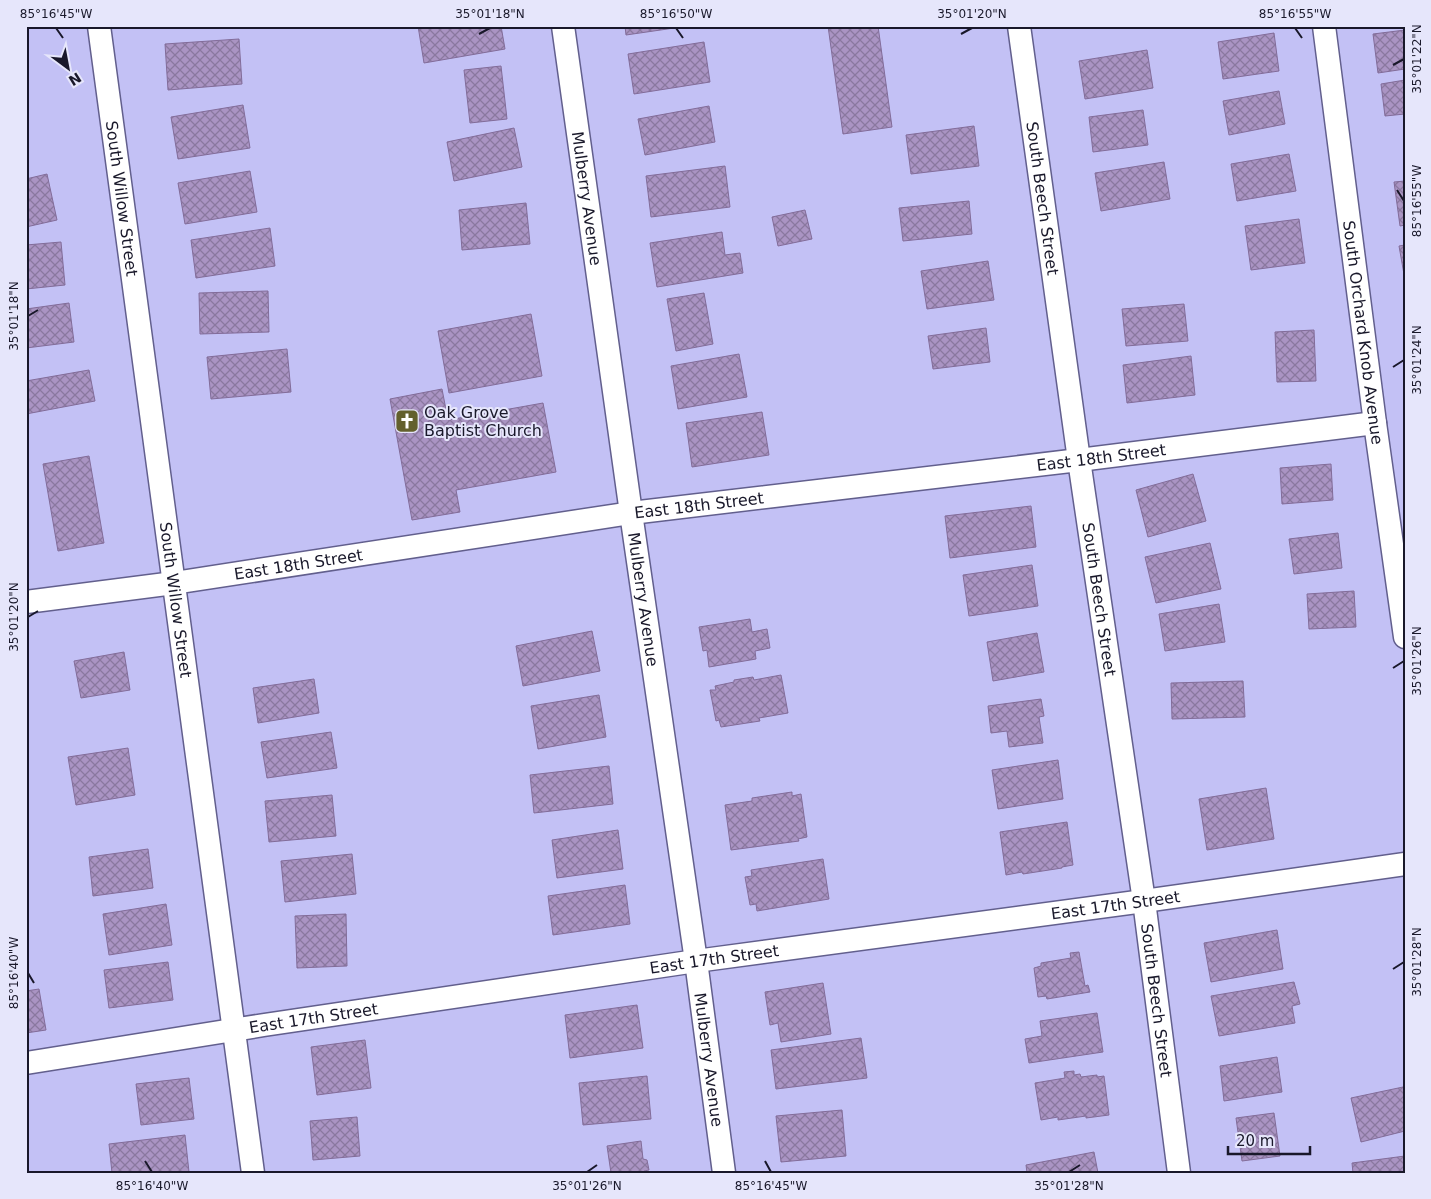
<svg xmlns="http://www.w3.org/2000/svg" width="1431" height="1199" font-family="'DejaVu Sans',sans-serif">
<defs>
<pattern id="building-cross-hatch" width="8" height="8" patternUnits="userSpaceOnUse" patternTransform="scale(1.25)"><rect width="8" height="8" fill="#aa94c3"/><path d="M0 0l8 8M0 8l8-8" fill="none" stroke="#8a789f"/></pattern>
</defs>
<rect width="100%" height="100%" fill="#c3c1f5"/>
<!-- building -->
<g fill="url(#building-cross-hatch)" stroke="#826c99">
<path d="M 418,26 L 501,26 L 505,49 L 424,63 Z"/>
<path d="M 625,26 L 688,26 L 626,35 Z"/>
<path d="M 828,26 L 878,26 L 892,127 L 843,134 Z"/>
<path d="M 1405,30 L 1405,69 L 1378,73 L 1373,34 Z"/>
<path d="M 1274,33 L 1279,71 L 1223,79 L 1218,42 Z"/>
<path d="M 239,39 L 242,84 L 168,90 L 165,44 Z"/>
<path d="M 704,42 L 710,82 L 634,94 L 628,54 Z"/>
<path d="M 1147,50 L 1153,88 L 1085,99 L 1079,61 Z"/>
<path d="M 501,66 L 507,119 L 470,123 L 464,70 Z"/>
<path d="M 1405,80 L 1405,114 L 1385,116 L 1381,84 Z"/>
<path d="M 1279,91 L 1285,124 L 1229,135 L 1223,101 Z"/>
<path d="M 243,105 L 250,148 L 178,159 L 171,117 Z"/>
<path d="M 709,106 L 715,142 L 645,155 L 638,119 Z"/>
<path d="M 1143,110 L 1148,145 L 1093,152 L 1089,117 Z"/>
<path d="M 974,126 L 979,166 L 911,174 L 906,135 Z"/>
<path d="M 514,128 L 522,167 L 454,181 L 447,142 Z"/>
<path d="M 1289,154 L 1296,191 L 1237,201 L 1231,164 Z"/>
<path d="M 1164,162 L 1170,199 L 1101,211 L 1095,173 Z"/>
<path d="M 725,166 L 730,207 L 651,217 L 646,176 Z"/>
<path d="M 250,171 L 257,212 L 185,224 L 178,183 Z"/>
<path d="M 47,174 L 57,220 L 26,227 L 26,179 Z"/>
<path d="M 1405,181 L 1405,225 L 1400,226 L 1394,182 Z"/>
<path d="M 969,201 L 972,234 L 903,241 L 899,208 Z"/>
<path d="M 526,203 L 530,244 L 462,250 L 459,210 Z"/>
<path d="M 805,210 L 812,239 L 778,246 L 772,217 Z"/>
<path d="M 1299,219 L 1305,263 L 1251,270 L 1245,226 Z"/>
<path d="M 270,228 L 275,266 L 196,278 L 191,240 Z"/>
<path d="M 722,232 L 725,255 L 740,253 L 743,273 L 657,287 L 650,243 Z"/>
<path d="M 61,242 L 65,285 L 26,289 L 26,245 Z"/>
<path d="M 1405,245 L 1405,280 L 1399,246 Z"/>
<path d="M 988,261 L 994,300 L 927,309 L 921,271 Z"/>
<path d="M 268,291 L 269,332 L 200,334 L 199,293 Z"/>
<path d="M 704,293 L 713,344 L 676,351 L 667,299 Z"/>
<path d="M 69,303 L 74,342 L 26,348 L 26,309 Z"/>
<path d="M 1184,304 L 1188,341 L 1126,346 L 1122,309 Z"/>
<path d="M 531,314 L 542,376 L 449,393 L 438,331 Z"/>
<path d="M 986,328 L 990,362 L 933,369 L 928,336 Z"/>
<path d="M 1314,330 L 1316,381 L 1277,382 L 1275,332 Z"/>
<path d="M 287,349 L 291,392 L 211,399 L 207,357 Z"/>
<path d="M 739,354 L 747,397 L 678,409 L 671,366 Z"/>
<path d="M 1191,356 L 1195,395 L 1127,403 L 1123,365 Z"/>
<path d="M 89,370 L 95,401 L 26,414 L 26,381 Z"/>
<path d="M 442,389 L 448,420 L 543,403 L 556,472 L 456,490 L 460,512 L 412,520 L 390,399 Z"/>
<path d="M 762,412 L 769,455 L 692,467 L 686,423 Z"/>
<path d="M 89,456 L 104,543 L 58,551 L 43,464 Z"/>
<path d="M 1331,464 L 1333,500 L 1282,504 L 1280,468 Z"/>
<path d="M 1193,474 L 1206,521 L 1148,537 L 1136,490 Z"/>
<path d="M 1031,506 L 1036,547 L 950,558 L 945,516 Z"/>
<path d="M 1338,533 L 1342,568 L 1294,574 L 1289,539 Z"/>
<path d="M 1210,543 L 1221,589 L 1156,603 L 1145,557 Z"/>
<path d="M 1032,565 L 1038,606 L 969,616 L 963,575 Z"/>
<path d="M 1354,591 L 1356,627 L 1309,629 L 1307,594 Z"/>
<path d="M 1219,604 L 1225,642 L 1165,651 L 1159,614 Z"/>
<path d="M 750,619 L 752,632 L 767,629 L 770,648 L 755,651 L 756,659 L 709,667 L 707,650 L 703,651 L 699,627 Z"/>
<path d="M 592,631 L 600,671 L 523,686 L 516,646 Z"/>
<path d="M 1037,633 L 1044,672 L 993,681 L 987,642 Z"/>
<path d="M 124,652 L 130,690 L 81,698 L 74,661 Z"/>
<path d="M 781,675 L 788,713 L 759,718 L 760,721 L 721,727 L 719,720 L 716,721 L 710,690 L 716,690 L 715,686 L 734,682 L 734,680 L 753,677 L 754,680 Z"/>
<path d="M 314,679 L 319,713 L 258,723 L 253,688 Z"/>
<path d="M 1243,681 L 1245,717 L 1172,719 L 1171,683 Z"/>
<path d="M 599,695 L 606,737 L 538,749 L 531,706 Z"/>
<path d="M 1041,699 L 1044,716 L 1039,717 L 1043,743 L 1009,747 L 1007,731 L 991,733 L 988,706 Z"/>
<path d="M 331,732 L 337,768 L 267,778 L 261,742 Z"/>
<path d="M 128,748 L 135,795 L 76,805 L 68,757 Z"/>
<path d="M 1058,760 L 1063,799 L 998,809 L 992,770 Z"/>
<path d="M 609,766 L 613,804 L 534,813 L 530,775 Z"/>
<path d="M 1266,788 L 1274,839 L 1207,850 L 1199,799 Z"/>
<path d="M 792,792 L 792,796 L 801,794 L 807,837 L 798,839 L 799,841 L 731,850 L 725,805 L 752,801 L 752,798 Z"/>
<path d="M 332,795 L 336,836 L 269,842 L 265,801 Z"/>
<path d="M 1067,822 L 1073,865 L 1062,867 L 1062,868 L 1023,874 L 1022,872 L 1006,875 L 1000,832 Z"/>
<path d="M 618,830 L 623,869 L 557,878 L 552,840 Z"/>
<path d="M 148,849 L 153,888 L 93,896 L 89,857 Z"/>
<path d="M 352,854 L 356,894 L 285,902 L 281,861 Z"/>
<path d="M 823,859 L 829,899 L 757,911 L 756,904 L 750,905 L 745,877 L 752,876 L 751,870 Z"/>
<path d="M 625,885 L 630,924 L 553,935 L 548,896 Z"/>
<path d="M 166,904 L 172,945 L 109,955 L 103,914 Z"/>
<path d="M 346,914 L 347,966 L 297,968 L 295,916 Z"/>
<path d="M 1277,930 L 1283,969 L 1211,982 L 1204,943 Z"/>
<path d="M 1079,952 L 1085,986 L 1088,985 L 1090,992 L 1047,999 L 1046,996 L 1038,997 L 1034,968 L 1041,966 L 1041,963 L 1071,958 L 1070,953 Z"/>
<path d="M 168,962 L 173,1000 L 109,1008 L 104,970 Z"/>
<path d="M 1294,982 L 1300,1004 L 1292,1006 L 1295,1023 L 1219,1036 L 1211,996 Z"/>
<path d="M 823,983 L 831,1034 L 781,1042 L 778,1023 L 770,1025 L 765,992 Z"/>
<path d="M 39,989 L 46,1030 L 26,1033 L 26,991 Z"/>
<path d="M 637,1005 L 643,1048 L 570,1058 L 565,1015 Z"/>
<path d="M 1097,1013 L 1103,1052 L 1029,1063 L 1025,1039 L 1042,1036 L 1040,1021 Z"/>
<path d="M 861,1038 L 867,1078 L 776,1089 L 771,1050 Z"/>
<path d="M 365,1040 L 371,1088 L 317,1095 L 311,1047 Z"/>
<path d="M 1277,1057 L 1282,1092 L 1224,1101 L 1220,1066 Z"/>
<path d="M 1074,1071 L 1074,1075 L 1080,1074 L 1081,1077 L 1097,1075 L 1097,1077 L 1104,1076 L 1109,1115 L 1086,1118 L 1086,1116 L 1058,1120 L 1058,1117 L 1041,1120 L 1035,1083 L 1065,1078 L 1064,1072 Z"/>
<path d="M 647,1076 L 651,1119 L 583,1125 L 579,1083 Z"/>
<path d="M 189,1078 L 194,1119 L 141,1125 L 136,1084 Z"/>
<path d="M 1403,1087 L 1405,1094 L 1405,1131 L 1361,1142 L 1351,1098 Z"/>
<path d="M 842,1110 L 846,1156 L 781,1162 L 776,1116 Z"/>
<path d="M 1274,1113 L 1280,1156 L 1242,1161 L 1236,1118 Z"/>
<path d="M 357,1117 L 360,1156 L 313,1160 L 310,1121 Z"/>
<path d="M 185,1135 L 189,1172 L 112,1173 L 109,1144 Z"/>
<path d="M 641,1141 L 643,1159 L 647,1160 L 649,1170 L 644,1171 L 645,1173 L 611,1173 L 607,1146 Z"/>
<path d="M 1094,1152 L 1098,1173 L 1027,1173 L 1026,1165 Z"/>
<path d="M 1405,1156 L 1405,1173 L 1353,1173 L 1352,1163 Z"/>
</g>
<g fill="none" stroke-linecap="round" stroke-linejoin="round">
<!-- street casing -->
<g stroke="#625f8d" stroke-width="25">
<g id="street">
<path id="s1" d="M 99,26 L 253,1173"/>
<path id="s2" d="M 563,26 L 631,513 L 696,961 L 724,1173"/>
<path id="s3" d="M 1019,26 L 1079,460 L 1144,901 L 1179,1173"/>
<path id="s4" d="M 1324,26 L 1375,423 L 1405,637"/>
<path id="s5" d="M 26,602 L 174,583 L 631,513 L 1079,460 L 1375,423"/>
<path id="s6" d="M 26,1063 L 264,1025 L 696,961 L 1144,901 L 1405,864"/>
</g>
</g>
<!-- street -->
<use href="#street" stroke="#fff" stroke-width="22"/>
</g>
<!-- ticks -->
<path fill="none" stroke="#19182a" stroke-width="2" d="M 56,28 L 63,38M 676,28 L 683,38M 1295,28 L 1302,38M 479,34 L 490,28M 961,34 L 972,28M 1393,65 L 1404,59M 1397,190 L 1404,201M 28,316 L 38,310M 1393,367 L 1404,360M 28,617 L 38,611M 1393,668 L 1404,661M 1393,969 L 1404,962M 28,973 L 34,983M 145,1161 L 152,1172M 765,1161 L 771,1172M 587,1172 L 597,1165M 1069,1172 L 1080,1165"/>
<!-- icons -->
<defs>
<g id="church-square" transform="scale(1.25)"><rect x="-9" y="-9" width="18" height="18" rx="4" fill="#63602d" stroke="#e6e6fb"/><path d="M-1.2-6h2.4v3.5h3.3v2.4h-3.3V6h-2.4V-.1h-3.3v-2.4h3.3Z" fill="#fff"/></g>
</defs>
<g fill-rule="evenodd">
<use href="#church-square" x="407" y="421"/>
</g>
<g text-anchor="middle" stroke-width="4" stroke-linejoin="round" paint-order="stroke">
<!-- street labels -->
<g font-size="16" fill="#19182a" stroke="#e6e6fb">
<text dy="6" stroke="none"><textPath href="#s1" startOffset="174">South Willow Street</textPath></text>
<text dy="6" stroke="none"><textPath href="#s2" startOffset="174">Mulberry Avenue</textPath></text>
<text dy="6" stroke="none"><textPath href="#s3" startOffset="174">South Beech Street</textPath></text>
<text dy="6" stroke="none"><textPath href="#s4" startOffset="309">South Orchard Knob Avenue</textPath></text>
<text dy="6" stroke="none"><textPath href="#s5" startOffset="1085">East 18th Street</textPath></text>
<text dy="6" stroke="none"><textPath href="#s5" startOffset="680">East 18th Street</textPath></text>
<text dy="6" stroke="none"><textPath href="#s5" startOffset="275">East 18th Street</textPath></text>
<text dy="6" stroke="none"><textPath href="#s1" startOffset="579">South Willow Street</textPath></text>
<text dy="6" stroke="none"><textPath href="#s2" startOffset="579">Mulberry Avenue</textPath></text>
<text dy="6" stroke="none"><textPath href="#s3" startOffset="579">South Beech Street</textPath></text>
<text dy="6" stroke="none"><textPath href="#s6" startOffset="1101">East 17th Street</textPath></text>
<text dy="6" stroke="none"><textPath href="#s6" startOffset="696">East 17th Street</textPath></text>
<text dy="6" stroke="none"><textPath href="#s3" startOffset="984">South Beech Street</textPath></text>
<text dy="6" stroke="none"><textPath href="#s6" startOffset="291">East 17th Street</textPath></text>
<text dy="6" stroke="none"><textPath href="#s2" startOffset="1044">Mulberry Avenue</textPath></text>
</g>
<!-- poi labels -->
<g font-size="16" fill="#19182a" stroke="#e6e6fb" text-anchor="start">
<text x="424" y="418">Oak Grove<tspan x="424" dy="18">Baptist Church</tspan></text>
</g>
</g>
<!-- border -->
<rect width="1431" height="1199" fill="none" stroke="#e6e6fb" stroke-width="55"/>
<!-- north arrow -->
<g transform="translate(68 68) rotate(148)" stroke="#e6e6fb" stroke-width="4" paint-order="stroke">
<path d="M0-4L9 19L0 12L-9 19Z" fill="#19182a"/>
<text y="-8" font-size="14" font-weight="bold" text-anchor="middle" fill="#19182a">N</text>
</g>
<!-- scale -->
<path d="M1228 1146v8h82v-8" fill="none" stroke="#19182a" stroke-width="2.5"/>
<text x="1236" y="1146" font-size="15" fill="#19182a" stroke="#e6e6fb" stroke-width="4" paint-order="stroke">20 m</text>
<rect x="28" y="28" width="1376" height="1144" fill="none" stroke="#19182a" stroke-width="2"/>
<g font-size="12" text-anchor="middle" fill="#19182a">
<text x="56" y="18">85°16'45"W</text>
<text x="490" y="18">35°01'18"N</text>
<text x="676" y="18">85°16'50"W</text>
<text x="972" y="18">35°01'20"N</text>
<text x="1295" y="18">85°16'55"W</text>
<text transform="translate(1417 59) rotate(-90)" y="4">35°01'22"N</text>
<text transform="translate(1417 201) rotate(-90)" y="4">85°16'55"W</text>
<text transform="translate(14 316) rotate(-90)" y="4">35°01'18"N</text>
<text transform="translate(1417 360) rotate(-90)" y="4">35°01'24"N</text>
<text transform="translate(14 617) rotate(-90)" y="4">35°01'20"N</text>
<text transform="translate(1417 661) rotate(-90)" y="4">35°01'26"N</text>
<text transform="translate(1417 962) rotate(-90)" y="4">35°01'28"N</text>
<text transform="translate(14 973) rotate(-90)" y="4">85°16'40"W</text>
<text x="152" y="1190">85°16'40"W</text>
<text x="587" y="1190">35°01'26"N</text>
<text x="771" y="1190">85°16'45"W</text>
<text x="1069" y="1190">35°01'28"N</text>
</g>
</svg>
